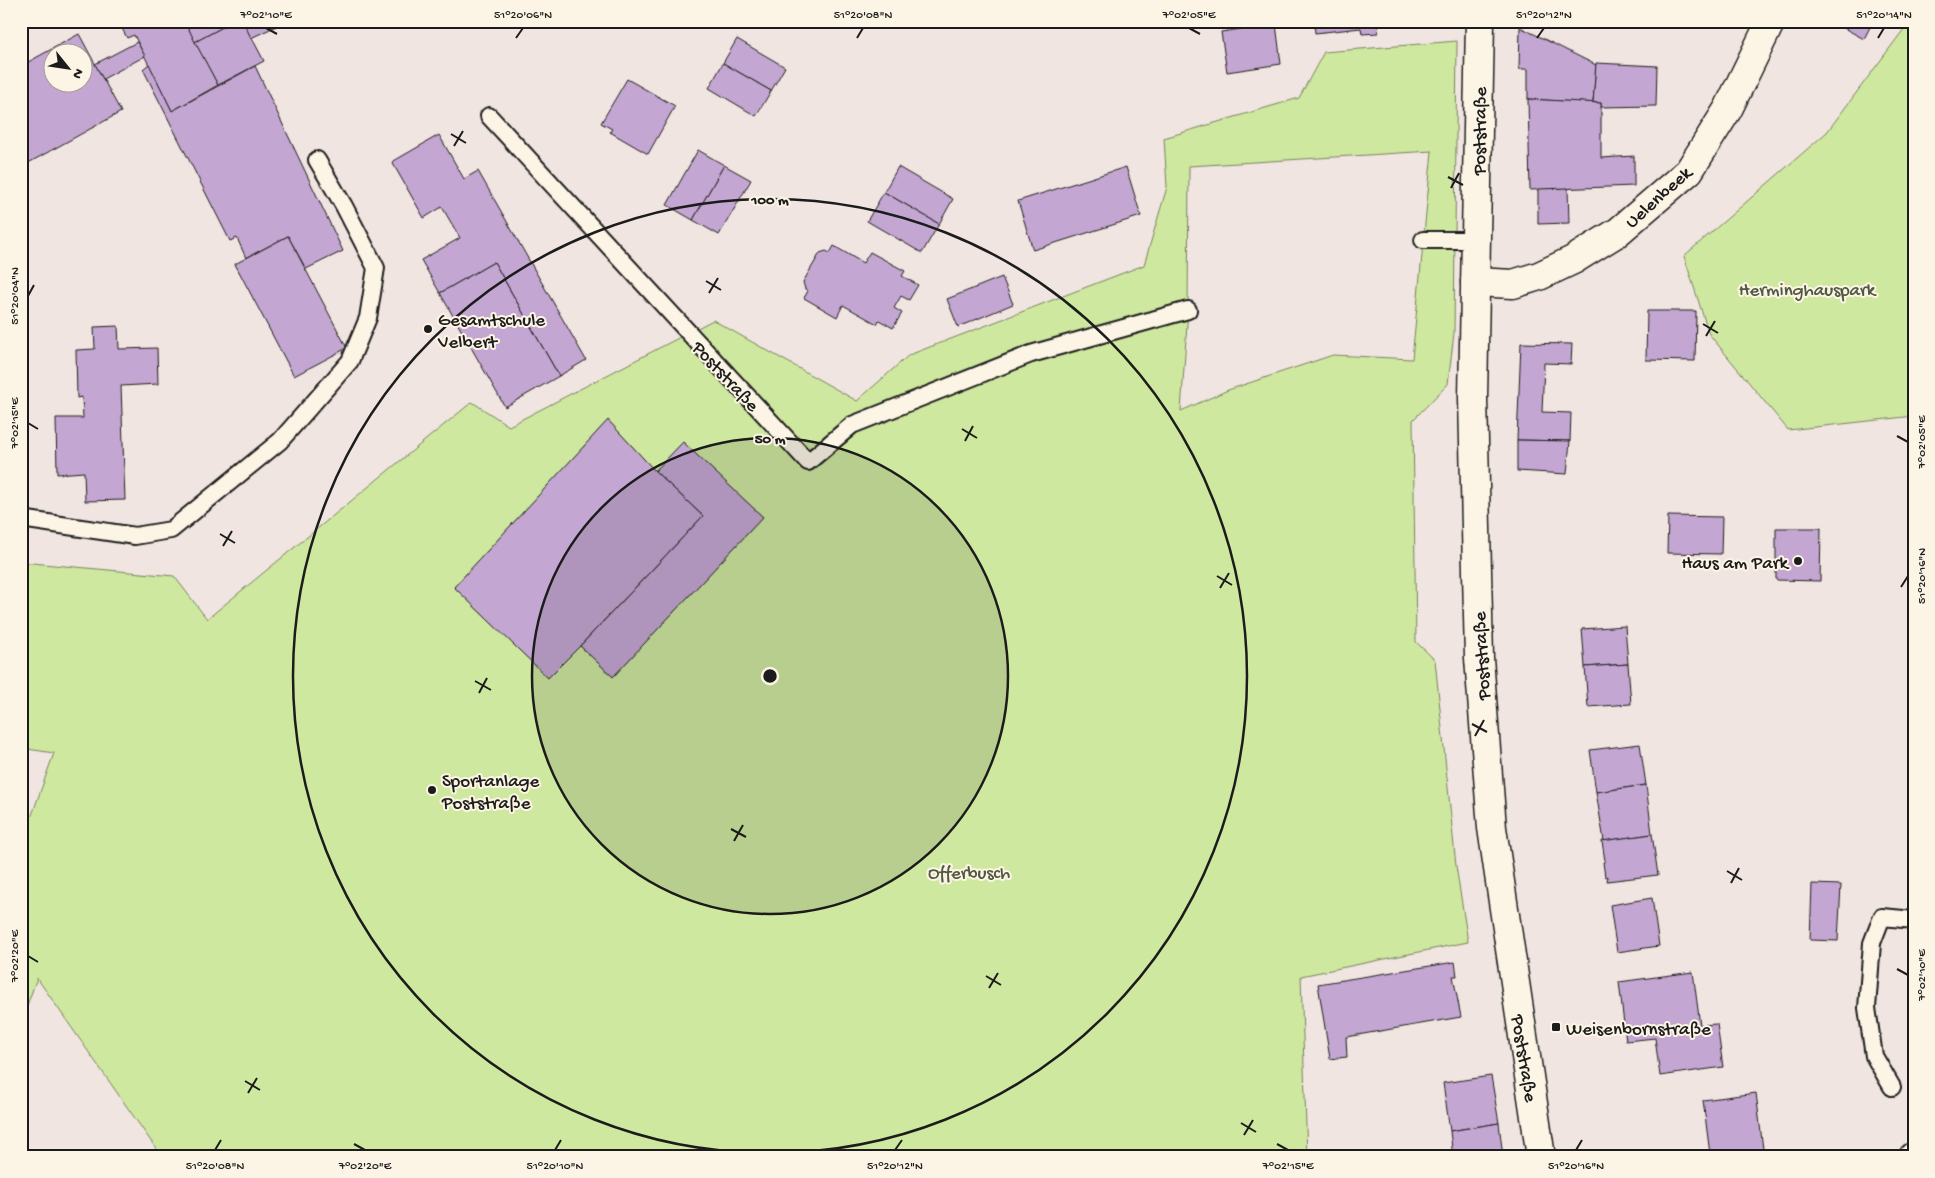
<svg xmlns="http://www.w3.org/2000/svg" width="1935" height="1178" font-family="'Gochi Hand',sans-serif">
<rect width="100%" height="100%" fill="#f1e5e1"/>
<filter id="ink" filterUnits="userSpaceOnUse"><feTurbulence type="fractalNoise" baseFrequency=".02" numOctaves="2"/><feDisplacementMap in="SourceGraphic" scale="10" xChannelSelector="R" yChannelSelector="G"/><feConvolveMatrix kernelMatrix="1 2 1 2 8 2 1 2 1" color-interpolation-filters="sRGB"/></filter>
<g filter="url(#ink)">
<!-- green -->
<g fill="#cfe89f" stroke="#76825e" fill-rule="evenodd">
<path d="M 1910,21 L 1914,21 L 1914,416 L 1788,430 L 1709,334 L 1684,256 L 1827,132 Z"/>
<path d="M 1457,41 L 1454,333 L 1448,384 L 1413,420 L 1416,642 L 1435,660 L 1456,866 L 1468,942 L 1301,976 L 1307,1157 L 162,1157 L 37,978 L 21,1022 L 21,846 L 54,753 L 21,748 L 21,562 L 174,576 L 207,619 L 472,402 L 509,426 L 713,320 L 857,401 L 909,355 L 1144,265 L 1167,187 L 1164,138 L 1299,98 L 1324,52 ZM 1432,151 L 1412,359 L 1333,355 L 1228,390 L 1181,411 L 1188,310 L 1189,166 Z"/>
</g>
<!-- building -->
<g fill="#c4a6d2" stroke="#1c1c1c" fill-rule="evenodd">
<path d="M 118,21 L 185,21 L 218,85 L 172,111 L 134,35 L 127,38 Z"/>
<path d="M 185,21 L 234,21 L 195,42 Z"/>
<path d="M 234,21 L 243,21 L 264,61 L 218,85 L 195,42 Z"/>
<path d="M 243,21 L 287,21 L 251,38 Z"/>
<path d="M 1314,21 L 1377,21 L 1378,33 L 1362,34 L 1361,28 L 1315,33 Z"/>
<path d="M 1831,21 L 1873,21 L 1864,39 Z"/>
<path d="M 1276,24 L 1281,64 L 1227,72 L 1221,32 Z"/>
<path d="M 1520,27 L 1596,65 L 1593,103 L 1528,99 L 1528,69 L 1519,69 Z"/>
<path d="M 79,34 L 121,112 L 21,167 L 21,66 ZM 52,52 L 82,52 L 82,82 L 52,82 Z"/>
<path d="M 737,39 L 785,67 L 771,91 L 723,63 Z"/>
<path d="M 137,42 L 145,56 L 103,79 L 95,64 Z"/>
<path d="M 723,63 L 771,91 L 756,116 L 709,88 Z"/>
<path d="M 1596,63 L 1657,66 L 1656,106 L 1601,107 L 1601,103 L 1593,103 Z"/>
<path d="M 149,64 L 172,111 L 255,66 L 343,251 L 306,269 L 288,236 L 246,258 L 237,238 L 230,241 L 143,69 Z"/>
<path d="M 627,79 L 675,106 L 648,154 L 610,132 L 612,129 L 601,123 Z"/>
<path d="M 1528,99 L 1601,103 L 1601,158 L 1634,156 L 1634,186 L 1530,190 Z"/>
<path d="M 439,135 L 464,179 L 478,171 L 586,360 L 559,376 L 494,262 L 440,293 L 421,260 L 460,238 L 442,207 L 424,218 L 392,162 Z"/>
<path d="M 698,150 L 724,165 L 693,220 L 667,205 Z"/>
<path d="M 724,165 L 751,180 L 719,235 L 693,220 Z"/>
<path d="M 898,167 L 953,199 L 939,224 L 884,192 Z"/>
<path d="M 1126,167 L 1141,216 L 1033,250 L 1018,201 Z"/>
<path d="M 1568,188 L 1569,223 L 1538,224 L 1538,189 Z"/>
<path d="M 884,192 L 939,224 L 922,253 L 867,221 Z"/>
<path d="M 288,236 L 347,348 L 294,376 L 235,264 Z"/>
<path d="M 834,246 L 863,263 L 870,252 L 905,271 L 902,276 L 918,285 L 909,300 L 901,296 L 894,308 L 902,313 L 893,328 L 879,320 L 877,324 L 843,305 L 837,317 L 804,298 L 808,291 L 805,289 L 803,282 L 820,253 L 826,251 L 830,253 Z"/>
<path d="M 494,262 L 559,376 L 505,407 L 440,293 Z"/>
<path d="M 1002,277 L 1013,304 L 958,327 L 947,299 Z"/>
<path d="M 1647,311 L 1696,311 L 1695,361 L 1646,360 Z"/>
<path d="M 118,326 L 119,349 L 157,348 L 158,384 L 121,386 L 125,500 L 85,501 L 84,472 L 57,474 L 56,418 L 83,418 L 82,397 L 77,398 L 76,350 L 95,349 L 94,327 Z"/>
<path d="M 1521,343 L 1572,344 L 1571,364 L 1544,363 L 1542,412 L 1571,413 L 1570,441 L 1517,440 Z"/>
<path d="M 608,420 L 655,471 L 703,516 L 580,646 L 548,678 L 454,587 Z"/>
<path d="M 1517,440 L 1570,441 L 1567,474 L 1517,471 Z"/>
<path d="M 683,442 L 763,517 L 613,677 L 580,646 L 703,516 L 655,471 Z"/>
<path d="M 1668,516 L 1722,517 L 1721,554 L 1667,553 Z"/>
<path d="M 1776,528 L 1821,528 L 1820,581 L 1776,580 Z"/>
<path d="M 1625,626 L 1628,664 L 1585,667 L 1582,629 Z"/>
<path d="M 1628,664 L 1631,704 L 1588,707 L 1585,667 Z"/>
<path d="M 1640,744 L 1646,785 L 1596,792 L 1590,750 Z"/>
<path d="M 1646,785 L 1652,834 L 1604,841 L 1596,792 Z"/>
<path d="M 1652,834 L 1658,875 L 1607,881 L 1608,876 L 1605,877 L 1603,862 L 1605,861 L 1602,841 Z"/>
<path d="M 1812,884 L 1841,885 L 1838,941 L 1810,940 Z"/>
<path d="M 1652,898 L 1659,946 L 1617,952 L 1610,905 Z"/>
<path d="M 1455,962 L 1457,976 L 1453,976 L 1461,1017 L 1346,1037 L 1347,1057 L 1330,1059 L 1318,984 Z"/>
<path d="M 1693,972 L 1700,1025 L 1717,1024 L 1723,1067 L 1660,1076 L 1655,1038 L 1626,1041 L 1619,982 Z"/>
<path d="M 1491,1076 L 1499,1123 L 1450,1131 L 1443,1083 Z"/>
<path d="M 1756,1093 L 1764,1157 L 1719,1157 L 1719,1153 L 1710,1154 L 1703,1100 Z"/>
<path d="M 1499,1123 L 1503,1157 L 1453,1157 L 1450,1131 Z"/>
</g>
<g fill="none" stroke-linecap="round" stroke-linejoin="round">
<!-- service casing -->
<g stroke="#1c1c1c" stroke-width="20">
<g id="service">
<path d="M 489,116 L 808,462 L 852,425 L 1031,354 L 1188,310"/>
<path d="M 1423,240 L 1476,240"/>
<path d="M 21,519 L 135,536 L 171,530 L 280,441 L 350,361 L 368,318 L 376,268 L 344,206 L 317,160"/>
<path d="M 1892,1087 L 1874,1056 L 1867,1008 L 1872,943 L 1882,917 L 1914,920"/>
</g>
</g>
<!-- minor casing -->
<g stroke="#1c1c1c" stroke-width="31">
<g id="minor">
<path d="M 1475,282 L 1513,284 L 1539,276 L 1573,260 L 1618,232 L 1689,171 L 1728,109 L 1771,21"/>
<path d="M 1913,1157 L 1914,1157"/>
</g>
</g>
<!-- tertiary casing -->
<g stroke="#1c1c1c" stroke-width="31">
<path id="tertiary" d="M 1480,21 L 1473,398 L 1479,658 L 1492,828 L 1541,1157"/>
</g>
<!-- service -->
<use href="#service" stroke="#fcf5e5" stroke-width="16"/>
<!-- minor -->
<use href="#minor" stroke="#fcf5e5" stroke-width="28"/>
<!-- tertiary -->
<use href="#tertiary" stroke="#fcf5e5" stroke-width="28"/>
</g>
</g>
<!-- ticks -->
<path fill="none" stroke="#1c1c1c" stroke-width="2" d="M 266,28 L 277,34M 1189,28 L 1200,34M 516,38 L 523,28M 857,38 L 863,28M 1537,38 L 1544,28M 1878,38 L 1884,28M 451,134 L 466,143M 454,146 L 463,131M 1448,177 L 1463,185M 1451,188 L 1459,173M 706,281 L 721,290M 709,293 L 718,278M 28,296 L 34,285M 1703,324 L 1718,333M 1706,336 L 1715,321M 28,423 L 38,429M 962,429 L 977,438M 1897,436 L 1908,442M 965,441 L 973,426M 220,534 L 235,543M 223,546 L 232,531M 1217,576 L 1232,585M 1901,587 L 1908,576M 1220,588 L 1229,573M 475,681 L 491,690M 479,693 L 487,678M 1472,724 L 1487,732M 1475,736 L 1484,720M 731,829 L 746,837M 734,841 L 743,825M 1727,871 L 1742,880M 1731,883 L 1739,868M 28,956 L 38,962M 1897,969 L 1908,975M 986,976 L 1001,985M 989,988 L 998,973M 245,1081 L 260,1090M 248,1093 L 257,1078M 1241,1123 L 1256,1132M 1244,1135 L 1253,1120M 354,1144 L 365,1150M 1277,1144 L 1288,1150M 215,1150 L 221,1140M 555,1150 L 561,1140M 895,1150 L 902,1140M 1576,1150 L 1582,1140"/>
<!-- distance rings -->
<circle cx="770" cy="676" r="238" fill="#1c1c1c" fill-opacity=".12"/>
<g fill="none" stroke="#1c1c1c" stroke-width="2.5">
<circle cx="770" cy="676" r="238"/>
<circle cx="770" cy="676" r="477"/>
</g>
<!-- markers -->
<g fill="#1c1c1c" stroke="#fcf5e5" stroke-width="2">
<circle cx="428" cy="329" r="5"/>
<circle cx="1798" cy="561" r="5"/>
<circle cx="432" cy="790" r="5"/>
<rect x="1551" y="1022" width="10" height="10" rx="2.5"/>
</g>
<g text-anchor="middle" stroke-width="4" stroke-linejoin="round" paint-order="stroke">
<!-- street labels -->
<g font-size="19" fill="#1c1c1c" stroke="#fcf5e5">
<text transform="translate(1478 131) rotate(-89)" y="7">Poststraße</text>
<text transform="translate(1657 196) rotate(-42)" y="7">Uelenbeek</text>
<text transform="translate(727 375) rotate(47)" y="7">Poststraße</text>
<text transform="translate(1480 656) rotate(-93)" y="7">Poststraße</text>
<text transform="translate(1526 1058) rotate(81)" y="7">Poststraße</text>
</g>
<!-- park labels -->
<g font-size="19" fill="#525943" stroke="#fcf5e5">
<text x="1807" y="295">Herminghauspark</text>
<text x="969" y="878">Offerbusch</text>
</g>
<!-- poi labels -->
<g font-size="19" fill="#1c1c1c" stroke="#fcf5e5" text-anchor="start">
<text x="438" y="325">Gesamtschule<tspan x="438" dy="22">Velbert</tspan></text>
<text x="1788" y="568" text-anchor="end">Haus am Park</text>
<text x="442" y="786">Sportanlage<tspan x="442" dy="22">Poststraße</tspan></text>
<text x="1566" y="1034">Weisenbornstraße</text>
</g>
</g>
<circle cx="770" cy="676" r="8" fill="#1c1c1c" stroke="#fcf5e5" stroke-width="2.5"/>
<g font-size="15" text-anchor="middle" font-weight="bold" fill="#1c1c1c" stroke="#fcf5e5" stroke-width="4" stroke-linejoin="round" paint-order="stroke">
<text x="770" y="204">100 m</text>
<text x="770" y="443">50 m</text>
</g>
<!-- margin -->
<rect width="1935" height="1178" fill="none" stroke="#fcf5e5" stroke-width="55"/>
<!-- north arrow -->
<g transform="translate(68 68) rotate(120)"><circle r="24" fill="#fcf5e5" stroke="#a29e95"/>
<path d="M0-4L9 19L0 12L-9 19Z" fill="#1c1c1c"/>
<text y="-8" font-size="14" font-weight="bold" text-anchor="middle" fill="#1c1c1c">N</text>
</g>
<rect x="28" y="28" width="1880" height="1122" fill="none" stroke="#1c1c1c" stroke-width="2"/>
<g font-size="12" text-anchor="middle" fill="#1c1c1c">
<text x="266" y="18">7°02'10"E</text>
<text x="523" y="18">51°20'06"N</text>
<text x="863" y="18">51°20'08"N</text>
<text x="1189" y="18">7°02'05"E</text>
<text x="1544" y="18">51°20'12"N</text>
<text x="1884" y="18">51°20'14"N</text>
<text transform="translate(14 296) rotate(-90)" y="4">51°20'04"N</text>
<text transform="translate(14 423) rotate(-90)" y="4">7°02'15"E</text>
<text transform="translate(1921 442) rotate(-90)" y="4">7°02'05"E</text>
<text transform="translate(1921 576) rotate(-90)" y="4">51°20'16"N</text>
<text transform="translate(14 956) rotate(-90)" y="4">7°02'20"E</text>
<text transform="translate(1921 975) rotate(-90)" y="4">7°02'10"E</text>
<text x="215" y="1169">51°20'08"N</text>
<text x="365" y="1169">7°02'20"E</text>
<text x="555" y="1169">51°20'10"N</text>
<text x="895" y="1169">51°20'12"N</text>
<text x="1288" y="1169">7°02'15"E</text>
<text x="1576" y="1169">51°20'16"N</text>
</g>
</svg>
